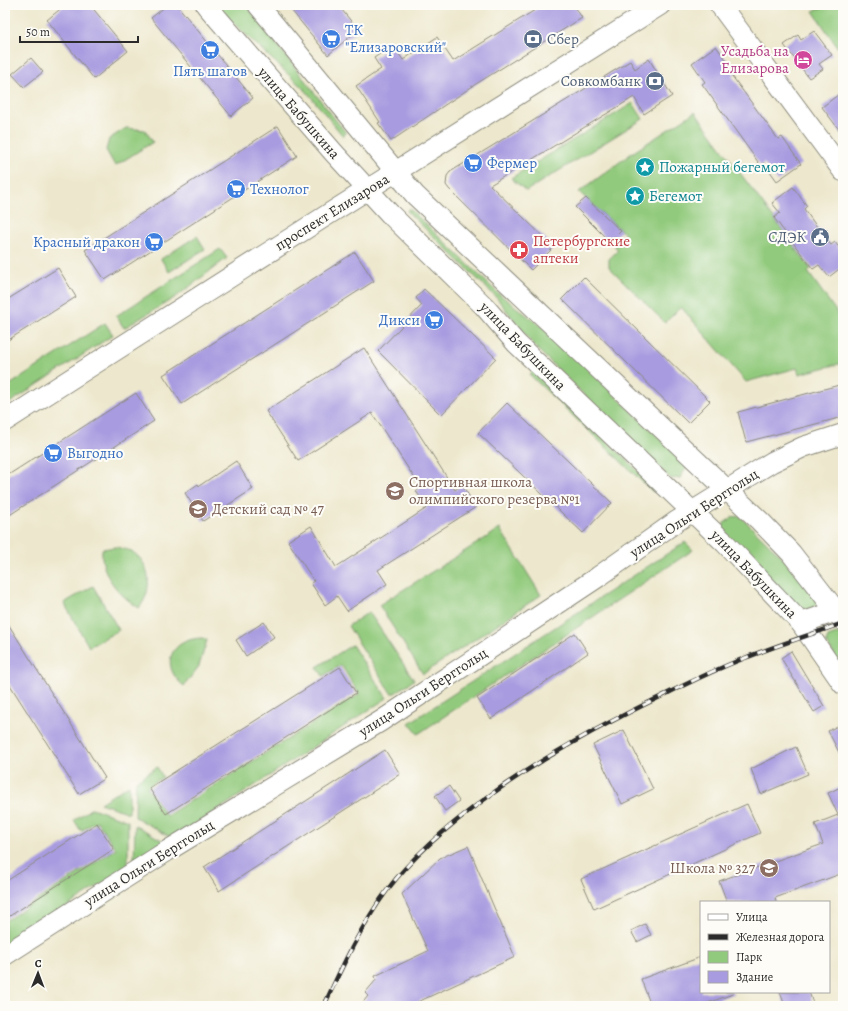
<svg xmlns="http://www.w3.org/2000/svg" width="848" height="1011" font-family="Alegreya,serif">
<rect width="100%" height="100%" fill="#fdfcf7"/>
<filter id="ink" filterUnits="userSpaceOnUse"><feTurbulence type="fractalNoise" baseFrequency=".025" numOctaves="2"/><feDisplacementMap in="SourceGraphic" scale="8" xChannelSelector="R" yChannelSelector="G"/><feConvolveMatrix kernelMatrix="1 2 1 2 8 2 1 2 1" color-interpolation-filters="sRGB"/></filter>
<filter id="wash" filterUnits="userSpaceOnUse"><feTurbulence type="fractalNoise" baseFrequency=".012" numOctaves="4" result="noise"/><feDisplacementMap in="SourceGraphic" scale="16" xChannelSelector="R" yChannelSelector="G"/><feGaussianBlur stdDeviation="0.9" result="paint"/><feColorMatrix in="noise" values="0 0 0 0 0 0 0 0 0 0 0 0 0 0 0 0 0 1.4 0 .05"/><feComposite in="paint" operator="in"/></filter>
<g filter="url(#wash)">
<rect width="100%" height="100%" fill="#ede8cd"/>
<!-- green -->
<g fill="#92ca7d" stroke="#5e7a54">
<path d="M 217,5 L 246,5 L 346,133 L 343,136 L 307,92 L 225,15 Z"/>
<path d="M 828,5 L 843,5 L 843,40 L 838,48 L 813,11 Z"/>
<path d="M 633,103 L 643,119 L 526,191 L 511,178 Z"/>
<path d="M 695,112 L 811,269 L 808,272 L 843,321 L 843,363 L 799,374 L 797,368 L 746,382 L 681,307 L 665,323 L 609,267 L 609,259 L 618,250 L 614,245 L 625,234 L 579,192 L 632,153 Z"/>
<path d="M 126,128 L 145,130 L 153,142 L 115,166 L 106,150 L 109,139 Z"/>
<path d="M 409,208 L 499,294 L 554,336 L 685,463 L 687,467 L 680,478 L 671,479 L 537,349 L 496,297 L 407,211 Z"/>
<path d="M 197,236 L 205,249 L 169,272 L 161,259 Z"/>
<path d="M 220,249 L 227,258 L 176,297 L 124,328 L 116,316 Z"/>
<path d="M 105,323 L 113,335 L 5,406 L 5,388 Z"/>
<path d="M 533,371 L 657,489 L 653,492 L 530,375 Z"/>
<path d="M 740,516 L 788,563 L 819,603 L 811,609 L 802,610 L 723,530 L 724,523 L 733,517 Z"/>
<path d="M 500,529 L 541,595 L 423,674 L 379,605 Z"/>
<path d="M 685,542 L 693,550 L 418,734 L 409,723 Z"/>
<path d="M 116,547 C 120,548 127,549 131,551 C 152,563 153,591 139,608 C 119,595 100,575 102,549 Z"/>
<path d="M 93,586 L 119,630 L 89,647 L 64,603 Z"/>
<path d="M 369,612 L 414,680 L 395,693 L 391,693 L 348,626 Z"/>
<path d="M 839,633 L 843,634 L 843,669 L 826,642 L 828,637 Z"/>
<path d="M 202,638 L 207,640 L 199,666 L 184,686 C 159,666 170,639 202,638 Z"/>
<path d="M 352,645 L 387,698 L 174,839 L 135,817 L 136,781 L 157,767 L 163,777 L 147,787 L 166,816 L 359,694 L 341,665 L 323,676 L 317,667 Z"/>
<path d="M 129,785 L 129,813 L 100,803 Z"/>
<path d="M 92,808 L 128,821 L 128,867 L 5,947 L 5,921 L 116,849 L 97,821 L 81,831 L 74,820 Z"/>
<path d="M 135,825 L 167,843 L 134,864 Z"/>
</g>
<g id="blocks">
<!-- building -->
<g fill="#a89be0">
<path d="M 65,5 L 90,5 L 128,51 L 94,79 L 47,20 Z"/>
<path d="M 167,5 L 177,5 L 253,98 L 231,116 L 151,18 Z"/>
<path d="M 287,5 L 338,5 L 358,30 L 328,55 Z"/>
<path d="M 543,5 L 574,5 L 582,18 L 476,84 L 391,141 L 378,123 L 380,122 L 356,86 L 381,69 L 374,58 L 393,45 L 403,60 L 437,37 L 453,61 Z"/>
<path d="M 814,31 L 832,55 L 819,64 L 823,69 L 809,78 L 784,45 L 798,35 L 801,40 Z"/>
<path d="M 716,46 L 736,73 L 732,76 L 778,139 L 782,137 L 801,164 L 777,181 L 764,163 L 761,166 L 702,84 L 705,82 L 692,63 Z"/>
<path d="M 31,58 L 43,72 L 24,87 L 12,74 Z"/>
<path d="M 649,59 L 672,96 L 644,114 L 634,97 L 490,185 L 554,247 L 531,270 L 449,189 L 446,185 L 447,176 L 450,172 L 630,61 L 635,69 Z"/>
<path d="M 843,91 L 843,135 L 822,107 Z"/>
<path d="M 278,126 L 297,156 L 105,280 L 85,250 Z"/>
<path d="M 793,187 L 807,206 L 804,209 L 817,227 L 831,245 L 835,242 L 843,253 L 843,266 L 829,277 L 819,265 L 813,269 L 774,218 L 780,213 L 772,203 Z"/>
<path d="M 586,198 L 621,231 L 610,242 L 575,207 Z"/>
<path d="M 355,252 L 374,281 L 182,404 L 163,375 Z"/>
<path d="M 58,268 L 76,297 L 5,342 L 5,301 Z"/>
<path d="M 584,277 L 710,401 L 688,423 L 562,299 Z"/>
<path d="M 424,289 L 496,358 L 441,415 L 378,351 L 422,305 L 416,298 Z"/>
<path d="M 364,348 L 455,490 L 462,485 L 476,507 L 378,570 L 387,584 L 347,611 L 337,596 L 325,605 L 311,583 L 314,581 L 288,541 L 311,526 L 336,567 L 427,508 L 416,491 L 421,488 L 372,413 L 298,461 L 266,411 Z"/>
<path d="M 843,384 L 843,417 L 746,442 L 738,412 Z"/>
<path d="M 136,393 L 154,421 L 5,518 L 5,477 Z"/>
<path d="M 507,403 L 612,503 L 583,533 L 478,433 Z"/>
<path d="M 236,461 L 253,489 L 203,521 L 185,493 L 198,484 L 199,486 Z"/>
<path d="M 5,619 L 105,778 L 79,794 L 5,677 Z"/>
<path d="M 264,622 L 274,637 L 246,656 L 236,640 Z"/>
<path d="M 575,633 L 588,653 L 491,719 L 477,698 Z"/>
<path d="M 791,651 L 824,706 L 814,712 L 781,658 Z"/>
<path d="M 340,667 L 356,693 L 166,814 L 149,788 Z"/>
<path d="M 843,723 L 843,760 L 828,731 Z"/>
<path d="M 624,730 L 653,789 L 622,804 L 593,745 Z"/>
<path d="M 796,747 L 808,774 L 761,794 L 751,769 Z"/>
<path d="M 385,750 L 400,774 L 219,891 L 204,867 Z"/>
<path d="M 449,786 L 459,801 L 445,811 L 435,796 Z"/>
<path d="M 843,786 L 843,873 L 775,898 L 776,902 L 727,902 L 719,881 L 823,844 L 815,824 L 838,815 L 828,793 Z"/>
<path d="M 747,804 L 760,833 L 594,909 L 581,879 Z"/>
<path d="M 97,823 L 114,849 L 5,919 L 5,882 Z"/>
<path d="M 468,846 L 515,957 L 409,1006 L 360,1006 L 368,996 L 365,993 L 376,980 L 375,976 L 428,951 L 402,894 L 440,858 Z"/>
<path d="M 645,924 L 651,935 L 637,942 L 631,931 Z"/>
<path d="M 701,957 L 701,992 L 733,992 L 733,994 L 699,1006 L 651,1006 L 641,979 Z"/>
<path d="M 780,992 L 809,992 L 814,1006 L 785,1006 Z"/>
</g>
</g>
</g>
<g filter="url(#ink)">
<use href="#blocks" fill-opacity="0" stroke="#8c8a7c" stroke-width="1"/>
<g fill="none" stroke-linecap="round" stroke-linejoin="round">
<!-- minor casing -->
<g stroke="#8c8a7c" stroke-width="22">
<g id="minor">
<path d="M 206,5 L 334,153 L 390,214 L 484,306 L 516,343 L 725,543 L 801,623 L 843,684"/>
<path d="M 258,5 L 415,195 L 760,521 L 791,553 L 843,620"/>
<path d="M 720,5 L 843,171"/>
<path d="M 5,421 L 335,210 L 660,5"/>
<path d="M 801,623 L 837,611"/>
<path d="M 5,955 L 167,851 L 381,721 L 598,577 L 677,521 L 772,462 L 803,447 L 843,434"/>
</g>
</g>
<!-- minor -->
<use href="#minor" stroke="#fff" stroke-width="20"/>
<!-- rail casing -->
<g stroke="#2b2b2b" stroke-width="4.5">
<path id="rail" d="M 324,1006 C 342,966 362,924 388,889 C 415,853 453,822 489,796 C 543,757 600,726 660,697 C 688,683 716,669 745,658 C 778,645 810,635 843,623"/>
</g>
<!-- rail -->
<use href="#rail" stroke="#fdfcf7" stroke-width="3" stroke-dasharray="9" stroke-linecap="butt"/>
</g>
</g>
<!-- icons -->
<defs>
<g id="supermarket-disc" transform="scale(1)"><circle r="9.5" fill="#3f7fe0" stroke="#fdfcf7"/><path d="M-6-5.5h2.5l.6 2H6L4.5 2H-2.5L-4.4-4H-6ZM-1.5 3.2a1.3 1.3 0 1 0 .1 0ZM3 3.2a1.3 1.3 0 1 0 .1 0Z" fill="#fff"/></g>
<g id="bank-disc" transform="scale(1)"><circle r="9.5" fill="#5c6f8a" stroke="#fdfcf7"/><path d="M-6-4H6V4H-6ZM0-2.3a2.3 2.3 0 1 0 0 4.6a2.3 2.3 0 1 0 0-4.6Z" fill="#fff"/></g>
<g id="hotel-disc" transform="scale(1)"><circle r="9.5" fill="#d1479c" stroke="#fdfcf7"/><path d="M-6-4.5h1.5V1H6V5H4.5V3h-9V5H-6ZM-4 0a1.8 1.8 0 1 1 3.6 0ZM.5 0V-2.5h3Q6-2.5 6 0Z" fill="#fff"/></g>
<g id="sight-disc" transform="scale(1)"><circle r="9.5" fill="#0f9aa8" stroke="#fdfcf7"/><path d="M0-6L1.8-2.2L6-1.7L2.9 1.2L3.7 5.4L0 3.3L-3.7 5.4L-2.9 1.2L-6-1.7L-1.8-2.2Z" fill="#fff"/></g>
<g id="civic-disc" transform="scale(1)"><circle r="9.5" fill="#5c6f8a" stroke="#fdfcf7"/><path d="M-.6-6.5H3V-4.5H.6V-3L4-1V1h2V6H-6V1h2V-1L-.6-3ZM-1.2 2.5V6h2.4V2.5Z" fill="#fff"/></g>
<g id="pharmacy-disc" transform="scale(1)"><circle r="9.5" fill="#e0444e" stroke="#fdfcf7"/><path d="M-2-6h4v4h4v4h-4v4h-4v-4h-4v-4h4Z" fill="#fff"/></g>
<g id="school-disc" transform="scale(1)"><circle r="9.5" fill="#8d6e63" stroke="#fdfcf7"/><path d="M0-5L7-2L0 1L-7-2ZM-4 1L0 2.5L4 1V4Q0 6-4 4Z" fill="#fff"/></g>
</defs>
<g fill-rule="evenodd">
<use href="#supermarket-disc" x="331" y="39"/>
<use href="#bank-disc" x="533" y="39"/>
<use href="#supermarket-disc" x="210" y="50"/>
<use href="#hotel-disc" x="803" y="60"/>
<use href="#bank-disc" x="655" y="81"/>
<use href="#supermarket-disc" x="473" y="163"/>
<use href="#sight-disc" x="645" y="167"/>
<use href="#supermarket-disc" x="236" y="189"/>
<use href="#sight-disc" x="635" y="196"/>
<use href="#civic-disc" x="820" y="237"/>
<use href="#supermarket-disc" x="154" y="242"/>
<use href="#pharmacy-disc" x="519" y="250"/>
<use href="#supermarket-disc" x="434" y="320"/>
<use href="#supermarket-disc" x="53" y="453"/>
<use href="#school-disc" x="395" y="491"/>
<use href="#school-disc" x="198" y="509"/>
<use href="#school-disc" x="769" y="868"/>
</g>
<g text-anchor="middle" stroke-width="4" stroke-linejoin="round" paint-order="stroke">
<!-- shop labels -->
<g font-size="15" fill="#366cbe" stroke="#fdfcf7" text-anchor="start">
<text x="345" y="35">ТК<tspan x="345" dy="17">"Елизаровский"</tspan></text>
<text x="210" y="76" text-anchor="middle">Пять шагов</text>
<text x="487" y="168">Фермер</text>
<text x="250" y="194">Технолог</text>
<text x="140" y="247" text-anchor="end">Красный дракон</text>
<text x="420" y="325" text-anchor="end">Дикси</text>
<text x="67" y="458">Выгодно</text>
</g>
<!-- service labels -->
<g font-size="15" fill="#4e5e75" stroke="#fdfcf7" text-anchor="end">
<text x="547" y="44" text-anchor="start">Сбер</text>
<text x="641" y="86">Совкомбанк</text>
<text x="806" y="242">СДЭК</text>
</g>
<!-- hotel labels -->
<g font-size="15" fill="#b23c85" stroke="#fdfcf7" text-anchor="end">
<text x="789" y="56">Усадьба на<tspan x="789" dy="17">Елизарова</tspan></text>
</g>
<!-- street labels -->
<g font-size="15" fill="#2b2b2b" stroke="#fdfcf7">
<text transform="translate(299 113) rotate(49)" y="5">улица Бабушкина</text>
<text transform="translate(332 212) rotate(-32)" y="5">проспект Елизарова</text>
<text transform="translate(523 346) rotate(46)" y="5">улица Бабушкина</text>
<text transform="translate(694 513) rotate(-33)" y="5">улица Ольги Берггольц</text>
<text transform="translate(754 574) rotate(46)" y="5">улица Бабушкина</text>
<text transform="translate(423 692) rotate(-33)" y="5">улица Ольги Берггольц</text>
<text transform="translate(149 863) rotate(-32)" y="5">улица Ольги Берггольц</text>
</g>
<!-- culture labels -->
<g font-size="15" fill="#0d838f" stroke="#fdfcf7" text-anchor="start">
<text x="659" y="172">Пожарный бегемот</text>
<text x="649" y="201">Бегемот</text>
</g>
<!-- health labels -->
<g font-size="15" fill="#be3a42" stroke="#fdfcf7" text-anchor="start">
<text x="533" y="246">Петербургские<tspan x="533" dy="17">аптеки</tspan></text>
</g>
<!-- education labels -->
<g font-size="15" fill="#785e54" stroke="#fdfcf7" text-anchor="start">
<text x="409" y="487">Спортивная школа<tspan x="409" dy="17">олимпийского резерва №1</tspan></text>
<text x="212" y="514">Детский сад № 47</text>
<text x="755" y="873" text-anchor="end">Школа № 327</text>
</g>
</g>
<!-- margin -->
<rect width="848" height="1011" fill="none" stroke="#fdfcf7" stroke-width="20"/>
<!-- legend -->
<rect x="700" y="901" width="130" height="92" fill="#fdfcf7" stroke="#a9a8a5"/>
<rect x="708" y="914" width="20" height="6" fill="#ffffff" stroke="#a9a8a5"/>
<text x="736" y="921" font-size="12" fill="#2b2b2b">Улица</text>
<rect x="708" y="934" width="20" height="6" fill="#2b2b2b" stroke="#a9a8a5"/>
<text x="736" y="941" font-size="12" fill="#2b2b2b">Железная дорога</text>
<rect x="708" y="951" width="20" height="12" fill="#92ca7d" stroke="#a9a8a5"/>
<text x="736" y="961" font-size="12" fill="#2b2b2b">Парк</text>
<rect x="708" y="971" width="20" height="12" fill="#a89be0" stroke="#a9a8a5"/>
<text x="736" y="981" font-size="12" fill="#2b2b2b">Здание</text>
<!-- north arrow -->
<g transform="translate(38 973) rotate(1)" stroke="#fdfcf7" stroke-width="3" paint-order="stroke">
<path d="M0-3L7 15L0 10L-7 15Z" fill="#2b2b2b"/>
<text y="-6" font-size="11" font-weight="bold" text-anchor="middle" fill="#2b2b2b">С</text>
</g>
<!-- scale -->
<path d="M20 36v6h118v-6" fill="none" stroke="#2b2b2b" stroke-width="2"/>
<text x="26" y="36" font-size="12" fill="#2b2b2b" stroke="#fdfcf7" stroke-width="3" paint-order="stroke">50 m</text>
</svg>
